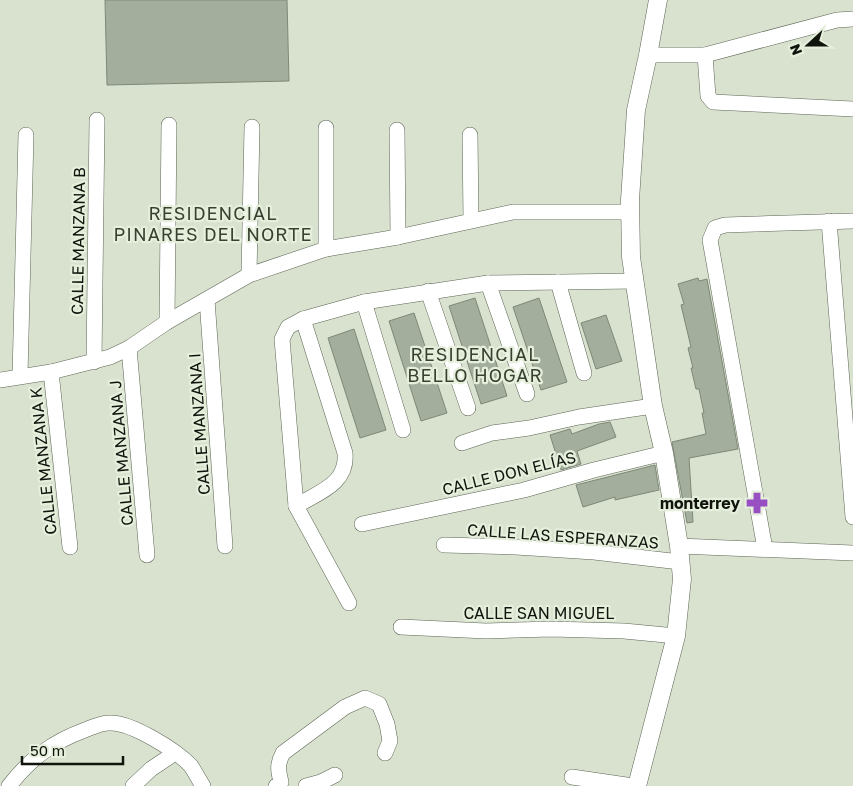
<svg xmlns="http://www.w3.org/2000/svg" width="853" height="786" font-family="'Golos Text',sans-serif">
<rect width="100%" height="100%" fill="#d8e2cf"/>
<!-- building -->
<g fill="#a4ae9c" stroke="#7f8877">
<path d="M 105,0 L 287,0 L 289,81 L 107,85 Z"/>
<path d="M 698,278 L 699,281 L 707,279 L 738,449 L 689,458 L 693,522 L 687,523 L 672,442 L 706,434 L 702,413 L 704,413 L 699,389 L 696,389 L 691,368 L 693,368 L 688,348 L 691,347 L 681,305 L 684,304 L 678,284 Z"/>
<path d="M 475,298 L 507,396 L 481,404 L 449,306 Z"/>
<path d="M 539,298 L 567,382 L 541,390 L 513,307 Z"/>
<path d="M 414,313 L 447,413 L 421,421 L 389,321 Z"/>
<path d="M 606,315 L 622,361 L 596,369 L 581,323 Z"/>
<path d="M 354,329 L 386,430 L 360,438 L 328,338 Z"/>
<path d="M 610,422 L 616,437 L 577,451 L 581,464 L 561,470 L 550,435 L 570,429 L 572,434 L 599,424 Z"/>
<path d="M 655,465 L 659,490 L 615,500 L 615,497 L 583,507 L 576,485 Z"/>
</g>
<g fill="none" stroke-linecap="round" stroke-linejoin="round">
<!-- minor casing -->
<g stroke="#5d6655" stroke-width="16">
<g id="minor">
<path d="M 648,55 L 705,55 L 837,20 L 853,19"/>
<path d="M 705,55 L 708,96 L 713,102 L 853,109"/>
<path d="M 326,128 L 326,249"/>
<path d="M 397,130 L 398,237"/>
<path d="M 470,135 L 471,220"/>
<path d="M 829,221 L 853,517"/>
<path d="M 249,275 L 252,127"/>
<path d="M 558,282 L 584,373"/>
<path d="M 488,283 L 527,394"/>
<path d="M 428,291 L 468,408"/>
<path d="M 207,300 L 225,546"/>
<path d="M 364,302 L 403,430"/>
<path d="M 167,322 L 169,125"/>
<path d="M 129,348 L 147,555"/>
<path d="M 94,362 L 97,120"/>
<path d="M 51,372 L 70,547"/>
<path d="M 20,376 L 26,135"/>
<path d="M 0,380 L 51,372 L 110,357 L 129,348 L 167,322 L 249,275 L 326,249 L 398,237 L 513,212 L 631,212"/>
<path d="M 462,443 L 492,433 L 529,428 L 579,417 L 653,406"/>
<path d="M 296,506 C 319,492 348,484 345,453 L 303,319"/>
<path d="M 362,524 L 524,490 L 594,470 L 664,453"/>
<path d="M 444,545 L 516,547 L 594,552 L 680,562"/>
<path d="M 679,546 L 853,553"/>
<path d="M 765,549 L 710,240 L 715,228 L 725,225 L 853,221"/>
<path d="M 349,603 L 296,506 L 282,339 L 288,327 L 303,319 L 364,302 L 488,283 L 635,281"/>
<path d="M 401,627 L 486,631 L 551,629 L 624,631 L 676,636"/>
<path d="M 572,777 L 633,786"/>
<path d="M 9,786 C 30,759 52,742 85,730 C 93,727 102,722 111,723 C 132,723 176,750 191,766 C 195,772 199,780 203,786"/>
<path d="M 133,786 L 151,769 L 175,753"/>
<path d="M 276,786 L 281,782 C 278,770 277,764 283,753 L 345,707 L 365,698 L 379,704 L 387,724 L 390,741 L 385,753"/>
<path d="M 306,786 L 321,782 L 335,775"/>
</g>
</g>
<!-- tertiary casing -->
<g stroke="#5d6655" stroke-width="19">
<path id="tertiary" d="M 637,786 L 676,636 L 682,579 L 679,546 L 664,453 L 653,406 L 631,257 L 630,200 L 636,110 L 648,55 L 658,0"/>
</g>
<!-- minor -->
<use href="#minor" stroke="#fff" stroke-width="15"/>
<!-- tertiary -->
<use href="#tertiary" stroke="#fff" stroke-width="18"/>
</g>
<!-- icons -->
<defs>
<g id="pharmacy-bare" transform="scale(1.725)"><path d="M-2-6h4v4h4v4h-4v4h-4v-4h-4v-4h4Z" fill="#974fc2" stroke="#e5efdc" stroke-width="2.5" paint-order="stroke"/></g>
</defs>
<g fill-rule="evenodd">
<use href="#pharmacy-bare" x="757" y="503"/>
</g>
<g text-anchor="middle" stroke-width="4.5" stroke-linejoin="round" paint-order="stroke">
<!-- street labels -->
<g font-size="16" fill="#10140d" stroke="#e5efdc">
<text transform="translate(78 241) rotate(-89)" y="6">CALLE MANZANA B</text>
<text transform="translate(199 424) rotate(-94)" y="6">CALLE MANZANA I</text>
<text transform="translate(121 453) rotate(-95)" y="6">CALLE MANZANA J</text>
<text transform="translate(43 461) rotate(-96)" y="6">CALLE MANZANA K</text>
<text transform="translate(509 473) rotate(-14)" y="6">CALLE DON ELÍAS</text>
<text transform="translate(563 536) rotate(4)" y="6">CALLE LAS ESPERANZAS</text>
<text x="539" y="619">CALLE SAN MIGUEL</text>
</g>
<!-- poi labels -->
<g font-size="16" font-weight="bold" fill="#10140d" stroke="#e5efdc" text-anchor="end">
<text x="740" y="509">monterrey</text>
</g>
<!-- neighbourhood labels -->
<g font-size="18" letter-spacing="1" fill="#384030" stroke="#e5efdc">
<text x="213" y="220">RESIDENCIAL<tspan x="213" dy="21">PINARES DEL NORTE</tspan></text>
<text x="475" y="361">RESIDENCIAL<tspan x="475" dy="21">BELLO HOGAR</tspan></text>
</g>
</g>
<!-- north arrow -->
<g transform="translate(808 45) rotate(249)" stroke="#e5efdc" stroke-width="4" paint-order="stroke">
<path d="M0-4L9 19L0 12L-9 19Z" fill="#10140d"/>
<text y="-8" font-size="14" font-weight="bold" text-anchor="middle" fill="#10140d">N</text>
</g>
<!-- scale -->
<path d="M22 756v8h101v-8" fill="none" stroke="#10140d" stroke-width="2.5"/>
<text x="30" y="756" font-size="15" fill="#10140d" stroke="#e5efdc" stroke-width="4" paint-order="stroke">50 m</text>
</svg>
